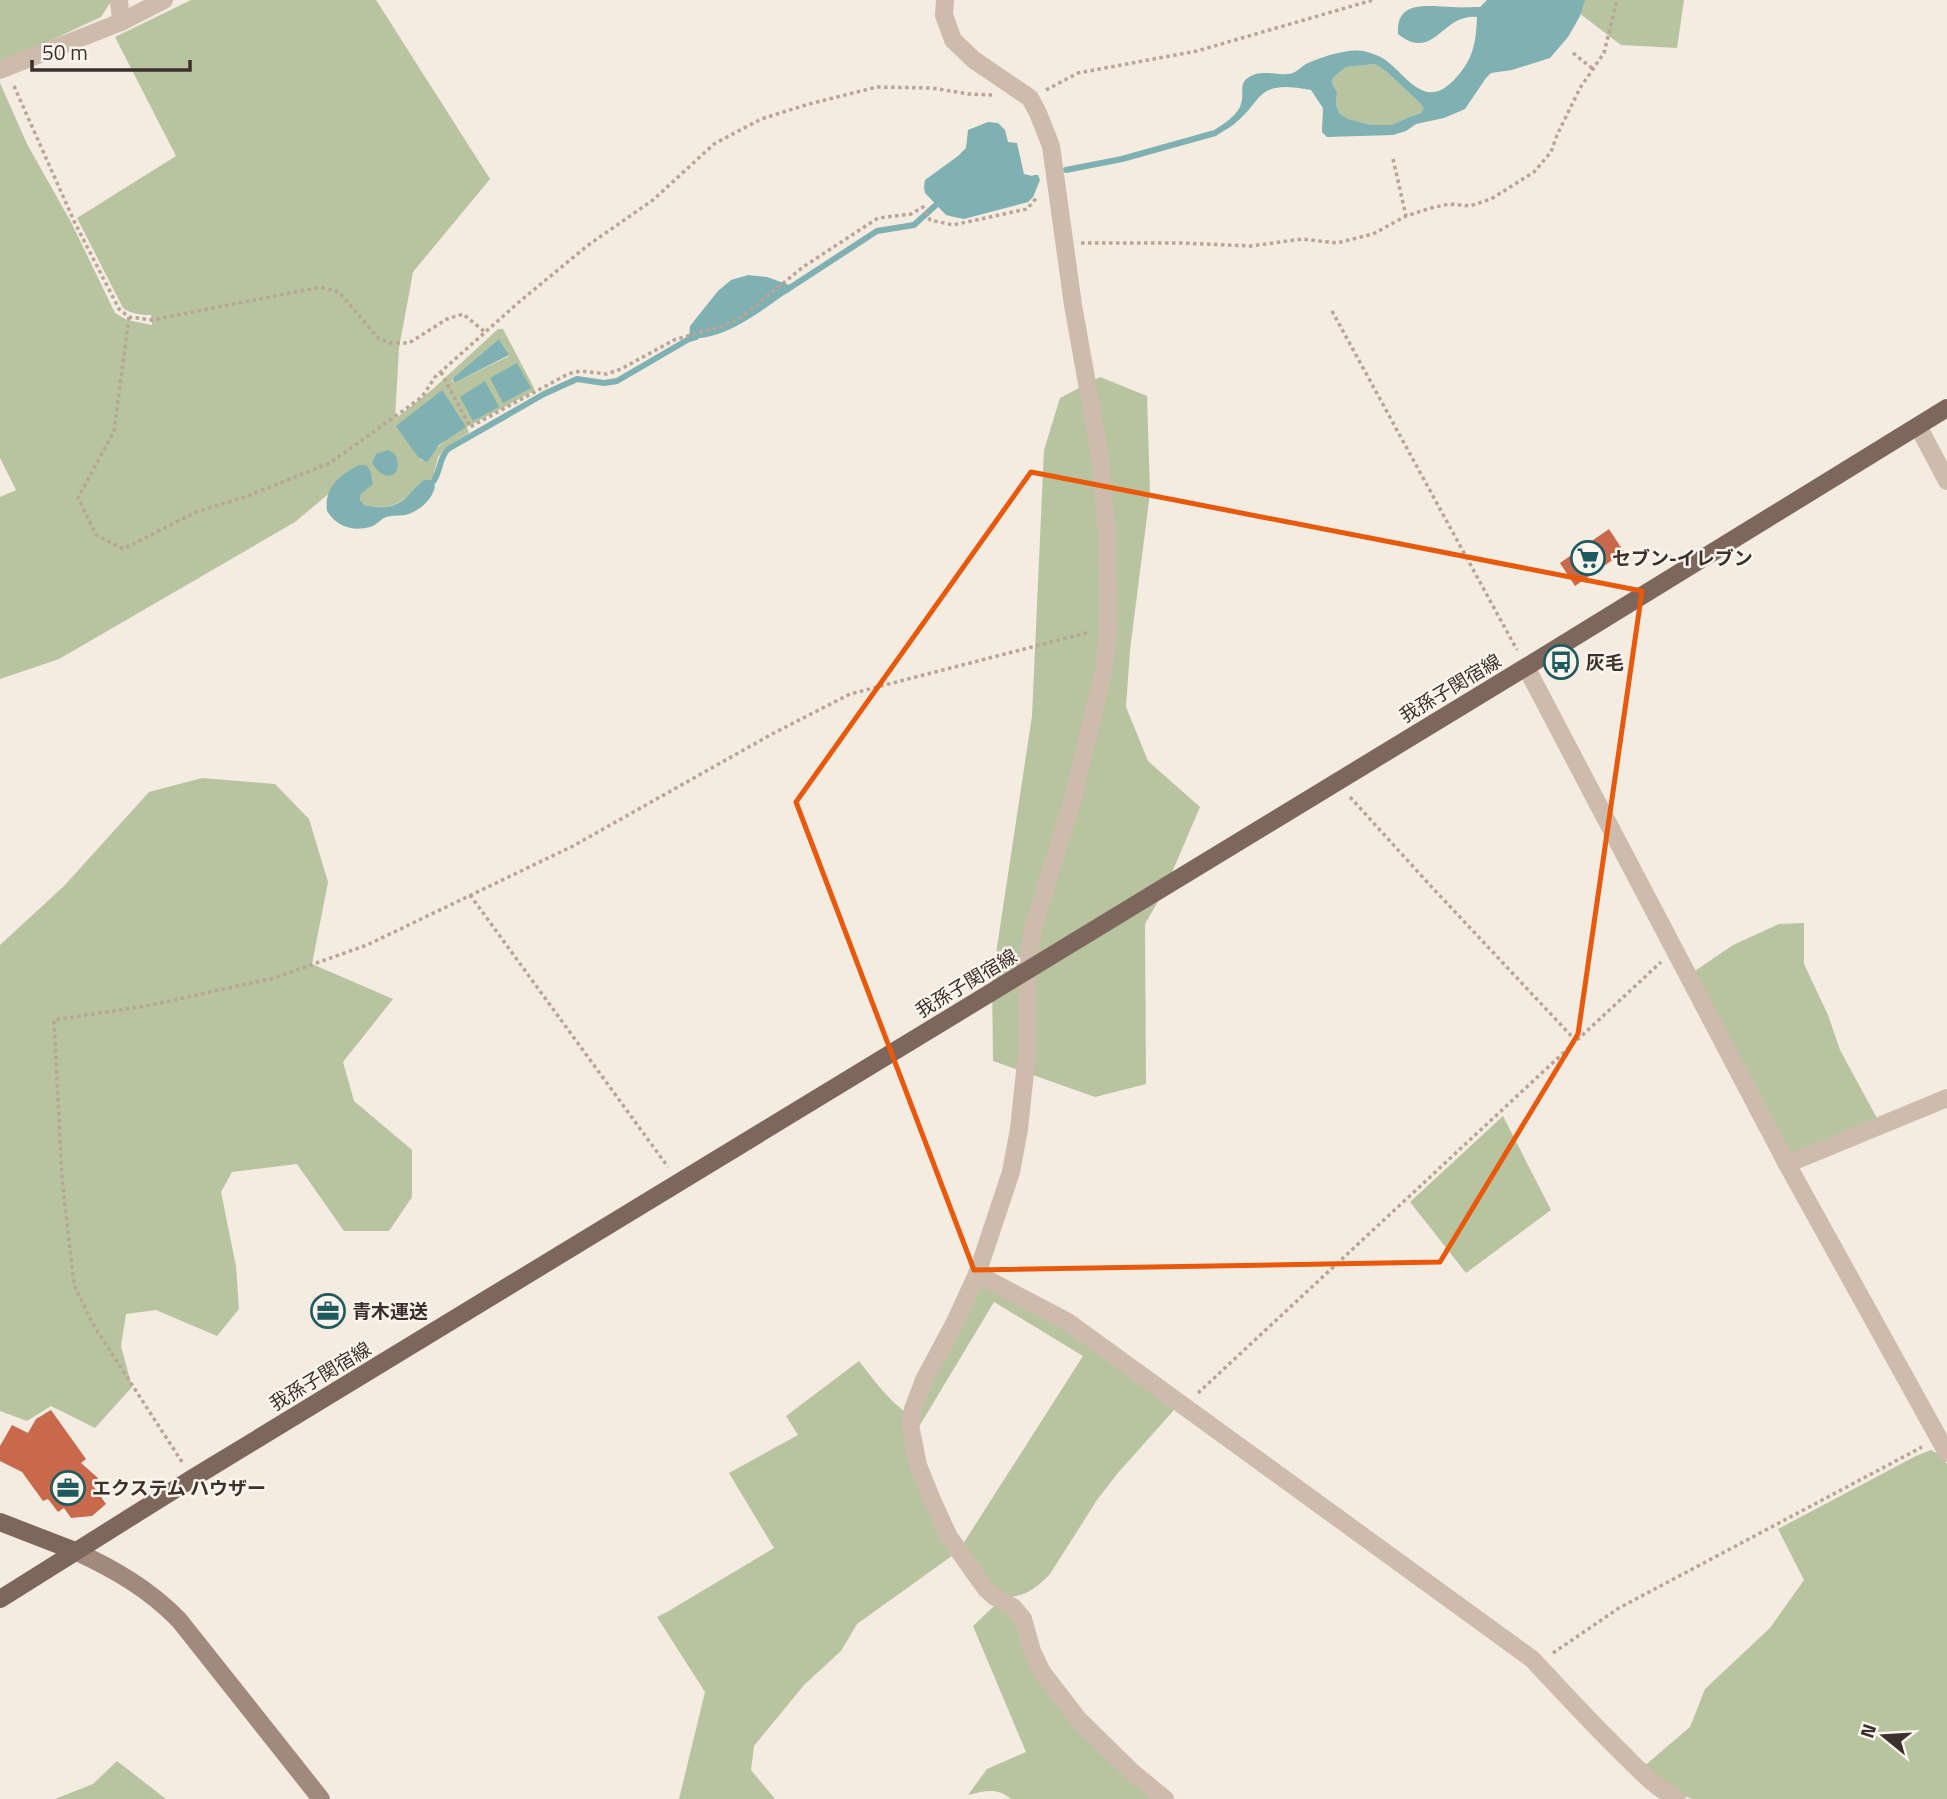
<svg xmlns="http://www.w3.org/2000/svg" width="1947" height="1799" font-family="'Titillium Web','Noto Sans JP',sans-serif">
<rect width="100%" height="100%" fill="#f4ebe1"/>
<!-- green -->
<g fill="#b8c4a0" fill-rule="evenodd">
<path d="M 0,0 L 112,0 L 101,17 L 0,64 Z"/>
<path d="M 191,0 L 376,0 L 490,179 L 413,272 L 399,348 L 395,419 L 434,388 L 498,329 L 503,329 L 534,388 L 534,391 L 467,427 L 469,433 L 446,447 L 438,457 L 433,478 L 430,480 L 421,482 C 401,503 394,511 363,505 L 360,501 L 361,494 L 372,484 L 363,465 L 295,522 L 59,659 L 0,679 L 0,497 L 16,490 L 0,458 L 0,83 L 27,144 L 71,222 L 115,313 L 127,320 L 152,325 L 151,315 C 140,315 132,314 123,308 L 77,218 L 176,156 L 115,37 ZM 499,339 L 509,356 L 454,383 L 452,381 L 454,377 ZM 397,426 L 446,440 L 422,461 Z"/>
<path d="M 1562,0 L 1684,0 L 1677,48 L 1621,45 Z"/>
<path d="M 1375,64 L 1387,72 L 1421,104 L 1425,109 L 1421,113 L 1409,117 L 1393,125 L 1371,125 L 1347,119 L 1340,114 L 1336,105 L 1337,92 L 1332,83 L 1333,78 L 1346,67 Z"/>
<path d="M 1100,377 L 1147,396 L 1150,493 L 1130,650 L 1126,707 L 1148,761 L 1200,807 L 1164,891 L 1145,924 L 1146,1084 L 1095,1097 L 993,1061 L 992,980 L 1032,716 L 1044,450 L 1060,398 Z"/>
<path d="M 202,778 L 275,784 L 309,819 L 328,882 L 312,964 L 393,999 L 343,1062 L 354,1101 L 412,1150 L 412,1197 L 389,1231 L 344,1231 L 297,1164 L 232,1172 L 221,1192 L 236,1266 L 239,1309 L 217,1336 L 156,1310 L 126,1314 L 121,1346 L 132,1387 L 95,1428 L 51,1406 L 27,1421 L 0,1411 L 0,945 L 64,886 L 149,792 Z"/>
<path d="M 1804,923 L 1804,964 L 1828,1015 L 1840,1050 L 1878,1120 L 1787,1155 L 1692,973 L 1733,945 L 1779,924 Z"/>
<path d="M 1503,1116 L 1551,1210 L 1466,1273 L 1410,1202 Z"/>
<path d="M 978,1283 L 1061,1324 L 1174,1410 L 1117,1474 L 1097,1500 L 1050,1574 C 1039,1586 1018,1603 1001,1594 C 991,1589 970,1558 961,1547 L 1083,1356 L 994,1302 L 917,1430 L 917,1411 Z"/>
<path d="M 859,1361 C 874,1380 888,1400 908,1414 L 956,1553 L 857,1624 L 841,1651 L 804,1685 L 754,1746 L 751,1770 L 775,1799 L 679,1799 L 705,1692 L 657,1617 L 667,1612 L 774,1548 L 729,1473 L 798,1435 L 786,1416 Z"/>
<path d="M 1931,1450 L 1938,1454 L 1947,1464 L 1947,1799 L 1692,1799 L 1675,1792 L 1642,1768 L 1690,1727 L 1705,1689 L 1770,1628 L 1804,1580 L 1778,1529 L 1916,1456 Z"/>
<path d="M 998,1606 L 1010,1612 L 1032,1659 L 1157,1799 L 1011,1799 C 997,1787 985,1791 968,1795 L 987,1769 L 1026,1752 L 973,1626 L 993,1607 Z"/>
<path d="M 117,1761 L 166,1799 L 55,1799 L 93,1784 Z"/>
</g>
<!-- water -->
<g fill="#7fb0b2" fill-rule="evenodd">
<path d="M 1487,0 L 1585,0 L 1580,16 L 1568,37 L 1550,58 L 1512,70 L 1491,73 L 1486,78 L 1465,109 L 1444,118 L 1416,124 L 1406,131 L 1393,135 L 1327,137 L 1322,132 L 1323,108 L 1311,90 C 1250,78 1266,104 1227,129 L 1224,124 C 1230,119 1239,112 1241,104 C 1245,92 1237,83 1251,76 C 1263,69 1282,77 1293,73 C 1298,71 1302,66 1306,64 C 1320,57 1349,48 1364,51 C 1370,53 1378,55 1384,59 C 1407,75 1424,111 1454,80 C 1473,60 1476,44 1477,17 C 1442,13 1434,63 1398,34 C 1396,0 1426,6 1452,7 C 1461,8 1471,7 1480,7 ZM 1375,64 L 1387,72 L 1421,104 L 1424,109 L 1421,113 L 1409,117 L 1392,125 L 1371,125 L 1348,119 L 1340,114 L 1336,105 L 1337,92 L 1332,83 L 1333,78 L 1346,67 Z"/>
<path d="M 988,122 L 998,123 L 1005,130 L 1008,142 L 1017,143 L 1024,174 L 1032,176 L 1034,175 L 1038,175 L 1040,180 L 1033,197 L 1028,202 L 964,219 L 954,217 L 946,215 L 925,193 L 924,187 L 925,180 L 958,156 L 966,148 L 968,130 Z"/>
<path d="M 748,275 L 767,277 L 792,286 L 792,289 C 762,310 728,339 689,339 L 690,326 L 718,291 L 731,280 Z"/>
<path d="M 499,339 L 509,355 L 454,383 L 453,380 L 454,377 Z"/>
<path d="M 517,363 L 531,388 L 503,403 L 490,378 Z"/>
<path d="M 485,381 L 499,407 L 473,421 L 460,397 Z"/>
<path d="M 441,391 L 443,391 L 466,427 L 439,445 L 428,461 L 426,462 L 418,457 L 396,426 Z"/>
<path d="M 388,450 L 395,454 C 405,477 384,484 372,463 L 376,454 Z"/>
<path d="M 359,465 L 366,465 L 370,470 L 373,484 L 361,494 L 360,500 L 364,505 C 377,508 392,509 403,500 C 411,494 416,485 424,480 L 430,480 L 435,486 C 433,499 419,512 405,515 C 398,516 390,515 384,518 C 379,521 375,526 370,527 C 353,532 336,526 327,511 C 324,487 340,475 359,465 Z"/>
</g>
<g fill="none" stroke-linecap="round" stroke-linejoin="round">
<!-- stream -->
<g stroke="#7fb0b2" stroke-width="6">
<path d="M 1066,170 L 1122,159 L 1215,133 L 1232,122"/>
<path d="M 785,291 L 877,231 L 914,225 L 937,204 L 943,203"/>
<path d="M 432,483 C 441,473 438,459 448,449 L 544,394 L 577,379 L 604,383 L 617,381 L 689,339 L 696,337"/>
</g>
</g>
<!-- building -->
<g fill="#c8694b">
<path d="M 1609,529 L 1624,552 L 1575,586 L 1560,563 Z"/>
<path d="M 51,1410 L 86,1459 L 81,1463 L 98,1478 L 92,1484 L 106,1504 L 92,1516 L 71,1518 L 64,1508 L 58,1512 L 48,1499 L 43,1501 L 22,1472 L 0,1461 L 0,1446 L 12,1425 L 28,1433 L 36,1419 Z"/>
</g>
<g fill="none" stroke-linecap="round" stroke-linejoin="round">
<!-- path -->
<g stroke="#b9a596" stroke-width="3.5" stroke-dasharray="3.5 3.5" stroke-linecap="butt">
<path d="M 1573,53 L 1593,69"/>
<path d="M 14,86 L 74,221 L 119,309 L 129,317 L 152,320 L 321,287 L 339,292 L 379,339 L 391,343 L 409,343 L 447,319 L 463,314 L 485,332"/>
<path d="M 1046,90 L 1078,73 L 1197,51 L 1373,0"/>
<path d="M 1393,159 L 1406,216"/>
<path d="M 1081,243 L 1181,243 L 1251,246 L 1302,239 L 1337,243 L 1373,234 L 1406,216 L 1431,208 L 1449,204 L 1470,206 L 1491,199 L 1534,172 L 1551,152 L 1557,135 L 1580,88 L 1604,53 L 1617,0"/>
<path d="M 1332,311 L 1517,650"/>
<path d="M 129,317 L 114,431 L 78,498 L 96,535 L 123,549 L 196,512 L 248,496 L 330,463 L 422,397 L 435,377 L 519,302 L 587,246 L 653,200 L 714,144 L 761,119 L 809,104 L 877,87 L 932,88 L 969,94 L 992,95"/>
<path d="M 441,372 L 470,427 L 568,374 L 580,371 L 607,374 L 621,369 L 674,340 L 725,325 L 742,317 L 803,267 L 878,218 L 911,214 L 923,207 L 930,220 L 953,225 L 1027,209 L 1038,196"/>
<path d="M 1350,797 L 1428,883 L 1577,1042"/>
<path d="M 470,895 L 668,1167"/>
<path d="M 1198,1393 L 1661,962"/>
<path d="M 182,1462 L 94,1326 L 74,1285 L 62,1178 L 54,1020 L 146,1006 L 274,978 L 367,945 L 573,846 L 772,734 L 850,694 L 1090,632"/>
<path d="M 1553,1653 L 1619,1608 L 1922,1447"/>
</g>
<!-- street -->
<g stroke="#cdbbac" stroke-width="18">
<path d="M 119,0 L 121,22"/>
<path d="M 945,0 L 944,15 L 953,40 L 974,60 L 1030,98 L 1038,113 L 1051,146 L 1073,305 L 1100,456 L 1107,535 L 1108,627 L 1104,669 L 1072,802 L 1033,928 L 1027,970 L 1027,1053 L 1019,1129 L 1011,1172 L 977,1274 L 955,1322 L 924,1380 L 913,1409 L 910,1425 L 918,1465 L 932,1500 L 949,1537 L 986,1589 L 995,1597 L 1013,1607 L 1023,1619 L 1032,1651 L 1042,1672 L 1078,1719 L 1132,1772 L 1165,1799"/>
<path d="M 0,70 L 121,22 L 164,0"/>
<path d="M 1918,426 L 1947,481"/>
<path d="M 1526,667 L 1787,1164 L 1947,1453"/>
<path d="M 1787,1164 L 1947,1098"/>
<path d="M 977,1274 L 1068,1322 L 1532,1659 C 1562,1691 1591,1723 1623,1754 C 1640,1771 1656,1788 1677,1799"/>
</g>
<!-- secondary -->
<path stroke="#a18a7d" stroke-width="18" d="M 75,1551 C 114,1569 149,1589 179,1620 L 321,1799"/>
<!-- primary -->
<g stroke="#7d675c" stroke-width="18">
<path d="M 0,1522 L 75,1551"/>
<path d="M 0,1599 L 193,1478 L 1526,667 L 1947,408"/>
</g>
</g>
<!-- marked area -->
<path fill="none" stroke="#e8590c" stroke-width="5" stroke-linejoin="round" d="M 1031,472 L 1642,591 L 1578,1034 L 1440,1262 L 974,1270 L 796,802 Z"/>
<!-- icons -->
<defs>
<g id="supermarket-ring" transform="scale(1.75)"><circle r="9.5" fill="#fbf5ee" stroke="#1f5a5e" stroke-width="1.5"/><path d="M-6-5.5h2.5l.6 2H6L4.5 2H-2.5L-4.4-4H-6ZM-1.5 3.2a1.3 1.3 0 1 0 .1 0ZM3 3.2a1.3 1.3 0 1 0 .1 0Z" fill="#1f5a5e"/></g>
<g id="bus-ring" transform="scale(1.75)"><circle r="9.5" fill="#fbf5ee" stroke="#1f5a5e" stroke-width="1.5"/><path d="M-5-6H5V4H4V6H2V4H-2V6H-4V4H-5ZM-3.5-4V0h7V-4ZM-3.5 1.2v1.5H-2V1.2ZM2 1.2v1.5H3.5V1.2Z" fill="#1f5a5e"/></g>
<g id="office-ring" transform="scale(1.75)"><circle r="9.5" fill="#fbf5ee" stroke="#1f5a5e" stroke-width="1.5"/><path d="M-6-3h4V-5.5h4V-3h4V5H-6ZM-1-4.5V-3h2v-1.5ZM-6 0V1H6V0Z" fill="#1f5a5e"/></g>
</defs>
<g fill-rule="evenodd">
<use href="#supermarket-ring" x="1588" y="558"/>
<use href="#bus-ring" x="1561" y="662"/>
<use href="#office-ring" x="328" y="1311"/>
<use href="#office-ring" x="68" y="1488"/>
</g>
<g text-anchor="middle" stroke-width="5" stroke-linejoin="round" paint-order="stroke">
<!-- poi labels -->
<g font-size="19" font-weight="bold" fill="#3b302b" stroke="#fbf5ee" text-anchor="start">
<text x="1612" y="565">セブン-イレブン</text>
<text x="1586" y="669">灰毛</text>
<text x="352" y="1318">青木運送</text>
<text x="92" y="1495">エクステム ハウザー</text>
</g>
<!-- street labels -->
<g font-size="19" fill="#3b302b" stroke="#fbf5ee">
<text transform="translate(1450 688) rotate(-31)" y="7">我孫子関宿線</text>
<text transform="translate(966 983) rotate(-31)" y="7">我孫子関宿線</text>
<text transform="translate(320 1376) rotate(-31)" y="7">我孫子関宿線</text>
</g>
</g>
<!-- north arrow -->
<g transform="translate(1884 1736) rotate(288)" stroke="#fbf5ee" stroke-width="5" paint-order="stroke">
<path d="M0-5L12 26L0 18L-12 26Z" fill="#3b302b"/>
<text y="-10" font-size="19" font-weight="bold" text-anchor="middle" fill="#3b302b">N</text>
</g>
<!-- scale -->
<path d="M32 60v10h158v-10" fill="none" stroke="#3b302b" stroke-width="3.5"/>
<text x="42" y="60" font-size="21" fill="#3b302b" stroke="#fbf5ee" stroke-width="5" paint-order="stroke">50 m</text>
</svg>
